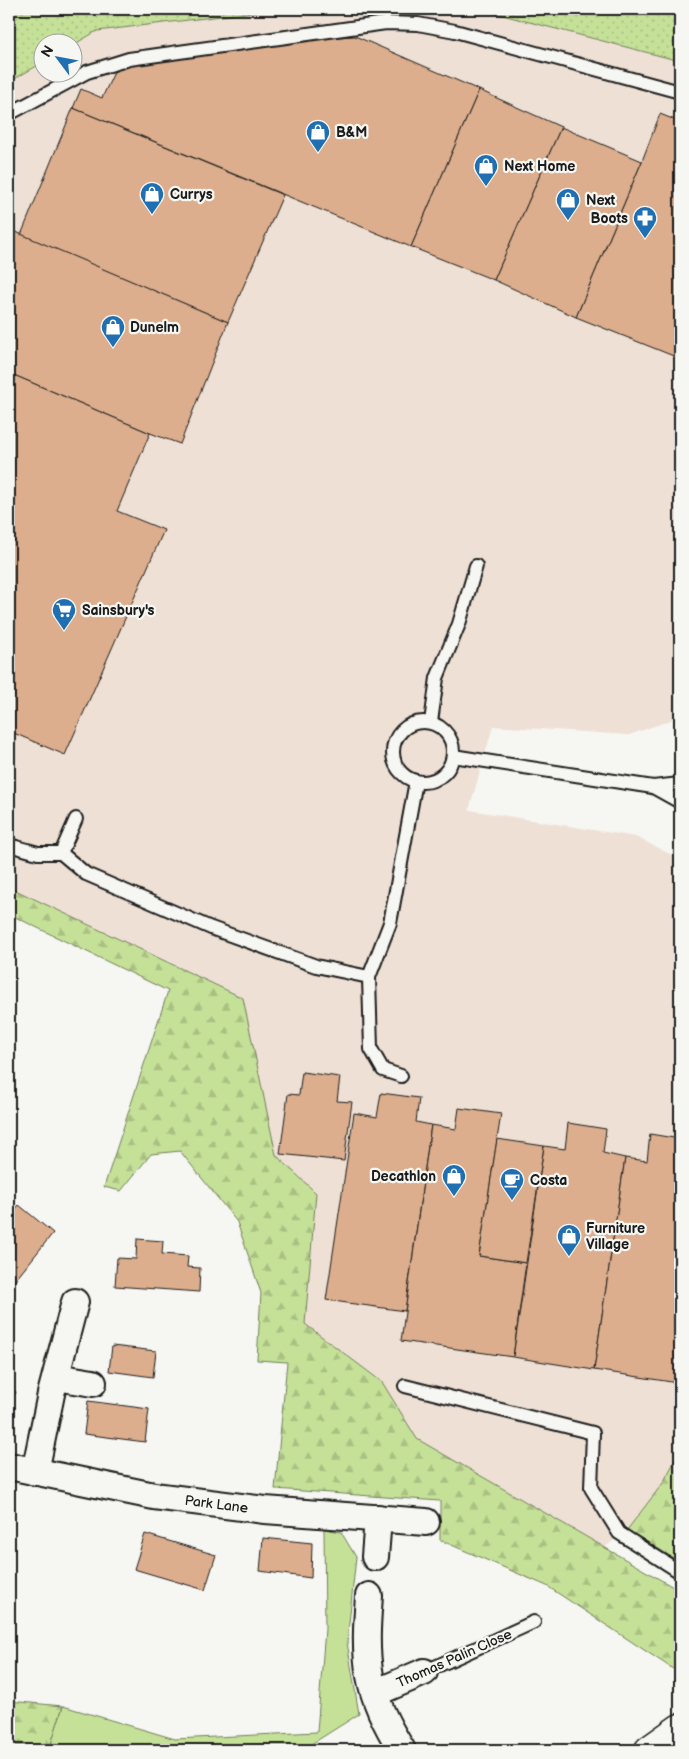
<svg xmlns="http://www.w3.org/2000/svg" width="689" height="1759" font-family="'Balsamiq Sans',sans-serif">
<defs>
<pattern id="forest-firs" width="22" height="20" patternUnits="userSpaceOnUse" patternTransform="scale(1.25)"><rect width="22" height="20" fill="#c5e198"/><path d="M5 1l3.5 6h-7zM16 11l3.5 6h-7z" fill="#a9c082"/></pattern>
<pattern id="park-dots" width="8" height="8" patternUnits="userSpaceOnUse" patternTransform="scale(1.25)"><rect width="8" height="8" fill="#c5e198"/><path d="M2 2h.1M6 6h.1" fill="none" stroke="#a9c082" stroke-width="1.8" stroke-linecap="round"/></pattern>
</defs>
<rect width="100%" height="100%" fill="#f6f6f2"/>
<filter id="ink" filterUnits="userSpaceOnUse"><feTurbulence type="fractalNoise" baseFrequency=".02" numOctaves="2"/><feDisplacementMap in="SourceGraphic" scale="10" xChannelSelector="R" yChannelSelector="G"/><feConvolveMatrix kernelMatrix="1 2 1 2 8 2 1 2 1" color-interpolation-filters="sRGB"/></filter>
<g filter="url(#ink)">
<!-- built -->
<path fill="#eee0d4" d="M 280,9 L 479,9 L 680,61 L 680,706 L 671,720 L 629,735 L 493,726 L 469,810 L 636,837 L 680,859 L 680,1451 L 663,1483 L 627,1530 L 604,1548 L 417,1439 L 382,1382 L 305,1324 L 316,1193 L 276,1155 L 243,998 L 9,887 L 9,82 L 42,63 L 42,72 L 72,72 L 73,45 L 97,31 Z"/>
<!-- grass -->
<path fill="#c5e198" stroke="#707e5a" d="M 324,1529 L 341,1532 L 356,1557 L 347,1642 L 359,1714 L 302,1750 L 49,1750 L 63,1706 L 175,1739 L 317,1732 L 325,1629 Z"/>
<!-- forest -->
<g fill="url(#forest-firs)" stroke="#707e5a">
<path d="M 9,887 L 243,998 L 276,1155 L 316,1193 L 305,1324 L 382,1382 L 417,1439 L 680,1591 L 680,1663 L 673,1669 L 547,1586 L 440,1540 L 440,1501 L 275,1489 L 287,1362 L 257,1360 L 261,1293 L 237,1222 L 180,1151 L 151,1154 L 121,1191 L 104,1187 L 168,991 L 9,914 Z"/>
<path d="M 680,1451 L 680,1562 L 627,1530 L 663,1483 Z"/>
<path d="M 9,1701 L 63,1706 L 49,1750 L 9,1750 Z"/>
</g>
<!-- park -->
<g fill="url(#park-dots)" stroke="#707e5a">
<path d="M 9,9 L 280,9 L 97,31 L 73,45 L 72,42 L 42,42 L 42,63 L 9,82 Z"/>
<path d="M 479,9 L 680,9 L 680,61 Z"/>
</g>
<!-- building -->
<g fill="#dcae8d" stroke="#1c1c1c">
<path d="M 355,36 L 479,90 L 411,247 L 73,108 L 81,89 L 102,98 L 117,66 L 320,38 Z"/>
<path d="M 479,90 L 561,127 L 494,280 L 411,247 Z"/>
<path d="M 73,108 L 283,195 L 228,322 L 21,235 Z"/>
<path d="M 660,114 L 680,122 L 680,347 L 676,357 L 576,317 L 642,161 Z"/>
<path d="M 561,127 L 642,161 L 576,317 L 494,280 Z"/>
<path d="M 9,229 L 228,322 L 180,444 L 150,433 L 9,373 Z"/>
<path d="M 9,373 L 150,433 L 117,511 L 164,530 L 65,755 L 9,731 Z"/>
<path d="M 302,1072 L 340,1077 L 337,1101 L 352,1102 L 344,1161 L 280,1154 L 288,1094 L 299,1095 Z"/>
<path d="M 381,1093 L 419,1098 L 416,1122 L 431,1125 L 405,1311 L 326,1300 L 354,1113 L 377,1117 Z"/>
<path d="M 459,1108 L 501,1114 L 479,1256 L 526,1263 L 513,1357 L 401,1341 L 431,1125 L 456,1129 Z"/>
<path d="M 568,1123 L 606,1129 L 603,1153 L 625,1158 L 594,1370 L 513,1357 L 544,1146 L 565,1149 Z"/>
<path d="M 650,1134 L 680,1139 L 680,1368 L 678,1383 L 594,1370 L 625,1158 L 647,1161 Z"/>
<path d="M 497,1139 L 544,1146 L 526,1263 L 479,1256 Z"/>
<path d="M 19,1205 L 53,1233 L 9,1288 L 9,1217 Z"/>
<path d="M 137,1239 L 163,1241 L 162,1254 L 188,1256 L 187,1267 L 200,1268 L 199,1292 L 115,1286 L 117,1258 L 136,1259 Z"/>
<path d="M 112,1346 L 156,1351 L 153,1377 L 109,1371 Z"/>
<path d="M 9,1388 L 16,1392 L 9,1405 Z"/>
<path d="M 88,1401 L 149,1409 L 145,1442 L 84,1434 Z"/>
<path d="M 145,1534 L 216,1555 L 205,1590 L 134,1569 Z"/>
<path d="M 263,1538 L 312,1543 L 311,1578 L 260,1571 Z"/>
</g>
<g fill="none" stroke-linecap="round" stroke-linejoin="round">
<!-- lane casing -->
<g stroke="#1c1c1c" stroke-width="16">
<g id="lane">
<path d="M 9,114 L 87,72 L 129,59 L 386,23 L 418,24 L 455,31 L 680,92"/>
<circle cx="423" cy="752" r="30"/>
<path d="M 431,722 L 437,678 L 459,624 L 476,566"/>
<path d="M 453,756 L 653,787 L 680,784"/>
<path d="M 653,787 L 680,802"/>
<path d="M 9,845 L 38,853 L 61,853 L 86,874 L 211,928 L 316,966 L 369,977"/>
<path d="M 61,853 L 76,819"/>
<path d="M 401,1076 L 383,1070 L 371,1049 L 369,977 L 390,923 L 416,781"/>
<path d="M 405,1386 L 593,1433 L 591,1488 L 619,1533 L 680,1572"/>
<path d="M 424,1672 L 534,1622"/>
</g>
</g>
<!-- street casing -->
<g stroke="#1c1c1c" stroke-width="30">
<g id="street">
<path d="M 56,1377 L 93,1383"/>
<path id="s1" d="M 9,1466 L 154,1496 L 265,1510 L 426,1522"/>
<path d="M 35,1472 L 51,1394 L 75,1302"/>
<path d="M 375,1557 L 378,1518"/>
<path d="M 369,1596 C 367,1622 365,1650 370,1676 C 375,1703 388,1728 402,1750"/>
<path d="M 375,1693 L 424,1672"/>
</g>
</g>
<!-- secondary casing -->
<g stroke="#1c1c1c" stroke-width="31">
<path id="secondary" d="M 649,1750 L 680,1728"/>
</g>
<!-- lane -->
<use href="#lane" stroke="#f6f6f2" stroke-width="12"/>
<!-- street -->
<use href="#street" stroke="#f6f6f2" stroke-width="26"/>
<!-- secondary -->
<use href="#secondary" stroke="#f6f6f2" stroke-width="28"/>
</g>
</g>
<!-- icons -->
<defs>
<g id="shop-pin" transform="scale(1.25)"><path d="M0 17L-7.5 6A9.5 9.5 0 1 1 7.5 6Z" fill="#1f6fb2" stroke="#f6f6f2"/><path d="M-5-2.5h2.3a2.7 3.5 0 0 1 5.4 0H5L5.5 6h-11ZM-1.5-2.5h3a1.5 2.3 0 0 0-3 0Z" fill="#fff"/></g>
<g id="pharmacy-pin" transform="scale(1.25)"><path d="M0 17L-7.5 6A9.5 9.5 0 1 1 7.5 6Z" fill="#1f6fb2" stroke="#f6f6f2"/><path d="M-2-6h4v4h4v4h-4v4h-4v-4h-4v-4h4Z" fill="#fff"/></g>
<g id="supermarket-pin" transform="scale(1.25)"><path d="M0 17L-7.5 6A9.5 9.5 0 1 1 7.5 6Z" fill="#1f6fb2" stroke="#f6f6f2"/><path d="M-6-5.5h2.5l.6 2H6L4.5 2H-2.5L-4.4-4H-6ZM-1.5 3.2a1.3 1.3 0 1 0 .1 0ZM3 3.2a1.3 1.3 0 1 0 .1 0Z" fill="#fff"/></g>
<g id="cafe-pin" transform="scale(1.25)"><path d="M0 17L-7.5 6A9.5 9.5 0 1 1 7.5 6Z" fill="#1f6fb2" stroke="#f6f6f2"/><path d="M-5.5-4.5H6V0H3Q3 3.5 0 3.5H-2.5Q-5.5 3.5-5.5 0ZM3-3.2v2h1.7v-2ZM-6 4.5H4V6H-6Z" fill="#fff"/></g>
</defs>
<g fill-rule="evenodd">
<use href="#shop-pin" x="318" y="132"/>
<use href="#shop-pin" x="486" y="166"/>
<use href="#shop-pin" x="152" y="194"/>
<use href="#shop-pin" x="568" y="200"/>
<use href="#pharmacy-pin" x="645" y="218"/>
<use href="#shop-pin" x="113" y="327"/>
<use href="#supermarket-pin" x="64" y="610"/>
<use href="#shop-pin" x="454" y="1176"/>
<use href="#cafe-pin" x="512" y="1180"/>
<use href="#shop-pin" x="569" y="1236"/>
</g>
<g text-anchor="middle" stroke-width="4.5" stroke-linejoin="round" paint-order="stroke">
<!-- poi labels -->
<g font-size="14" font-weight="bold" fill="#1c1c1c" stroke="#f6f6f2" text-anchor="start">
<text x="336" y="137">B&amp;M</text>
<text x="504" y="171">Next Home</text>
<text x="170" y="199">Currys</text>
<text x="586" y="205">Next</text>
<text x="628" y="223" text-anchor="end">Boots</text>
<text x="130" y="332">Dunelm</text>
<text x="82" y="615">Sainsbury's</text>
<text x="436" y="1181" text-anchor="end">Decathlon</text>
<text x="530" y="1185">Costa</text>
<text x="586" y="1233">Furniture<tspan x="586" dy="16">Village</tspan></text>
</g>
<!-- street labels -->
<g font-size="14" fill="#1c1c1c" stroke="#f6f6f2">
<text dy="5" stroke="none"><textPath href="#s1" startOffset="211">Park Lane</textPath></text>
<text transform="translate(454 1658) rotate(-24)" y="5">Thomas Palin Close</text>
</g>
</g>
<!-- margin -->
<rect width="689" height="1759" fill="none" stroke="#f6f6f2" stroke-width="30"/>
<rect x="15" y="15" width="659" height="1729" fill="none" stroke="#1c1c1c" stroke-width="2" filter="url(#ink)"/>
<!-- north arrow -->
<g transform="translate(58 58) rotate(302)"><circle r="24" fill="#f6f6f2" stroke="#9f9f9c"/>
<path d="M0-4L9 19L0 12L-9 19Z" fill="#1f6fb2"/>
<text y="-8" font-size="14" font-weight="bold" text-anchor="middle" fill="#1c1c1c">N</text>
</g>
</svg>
